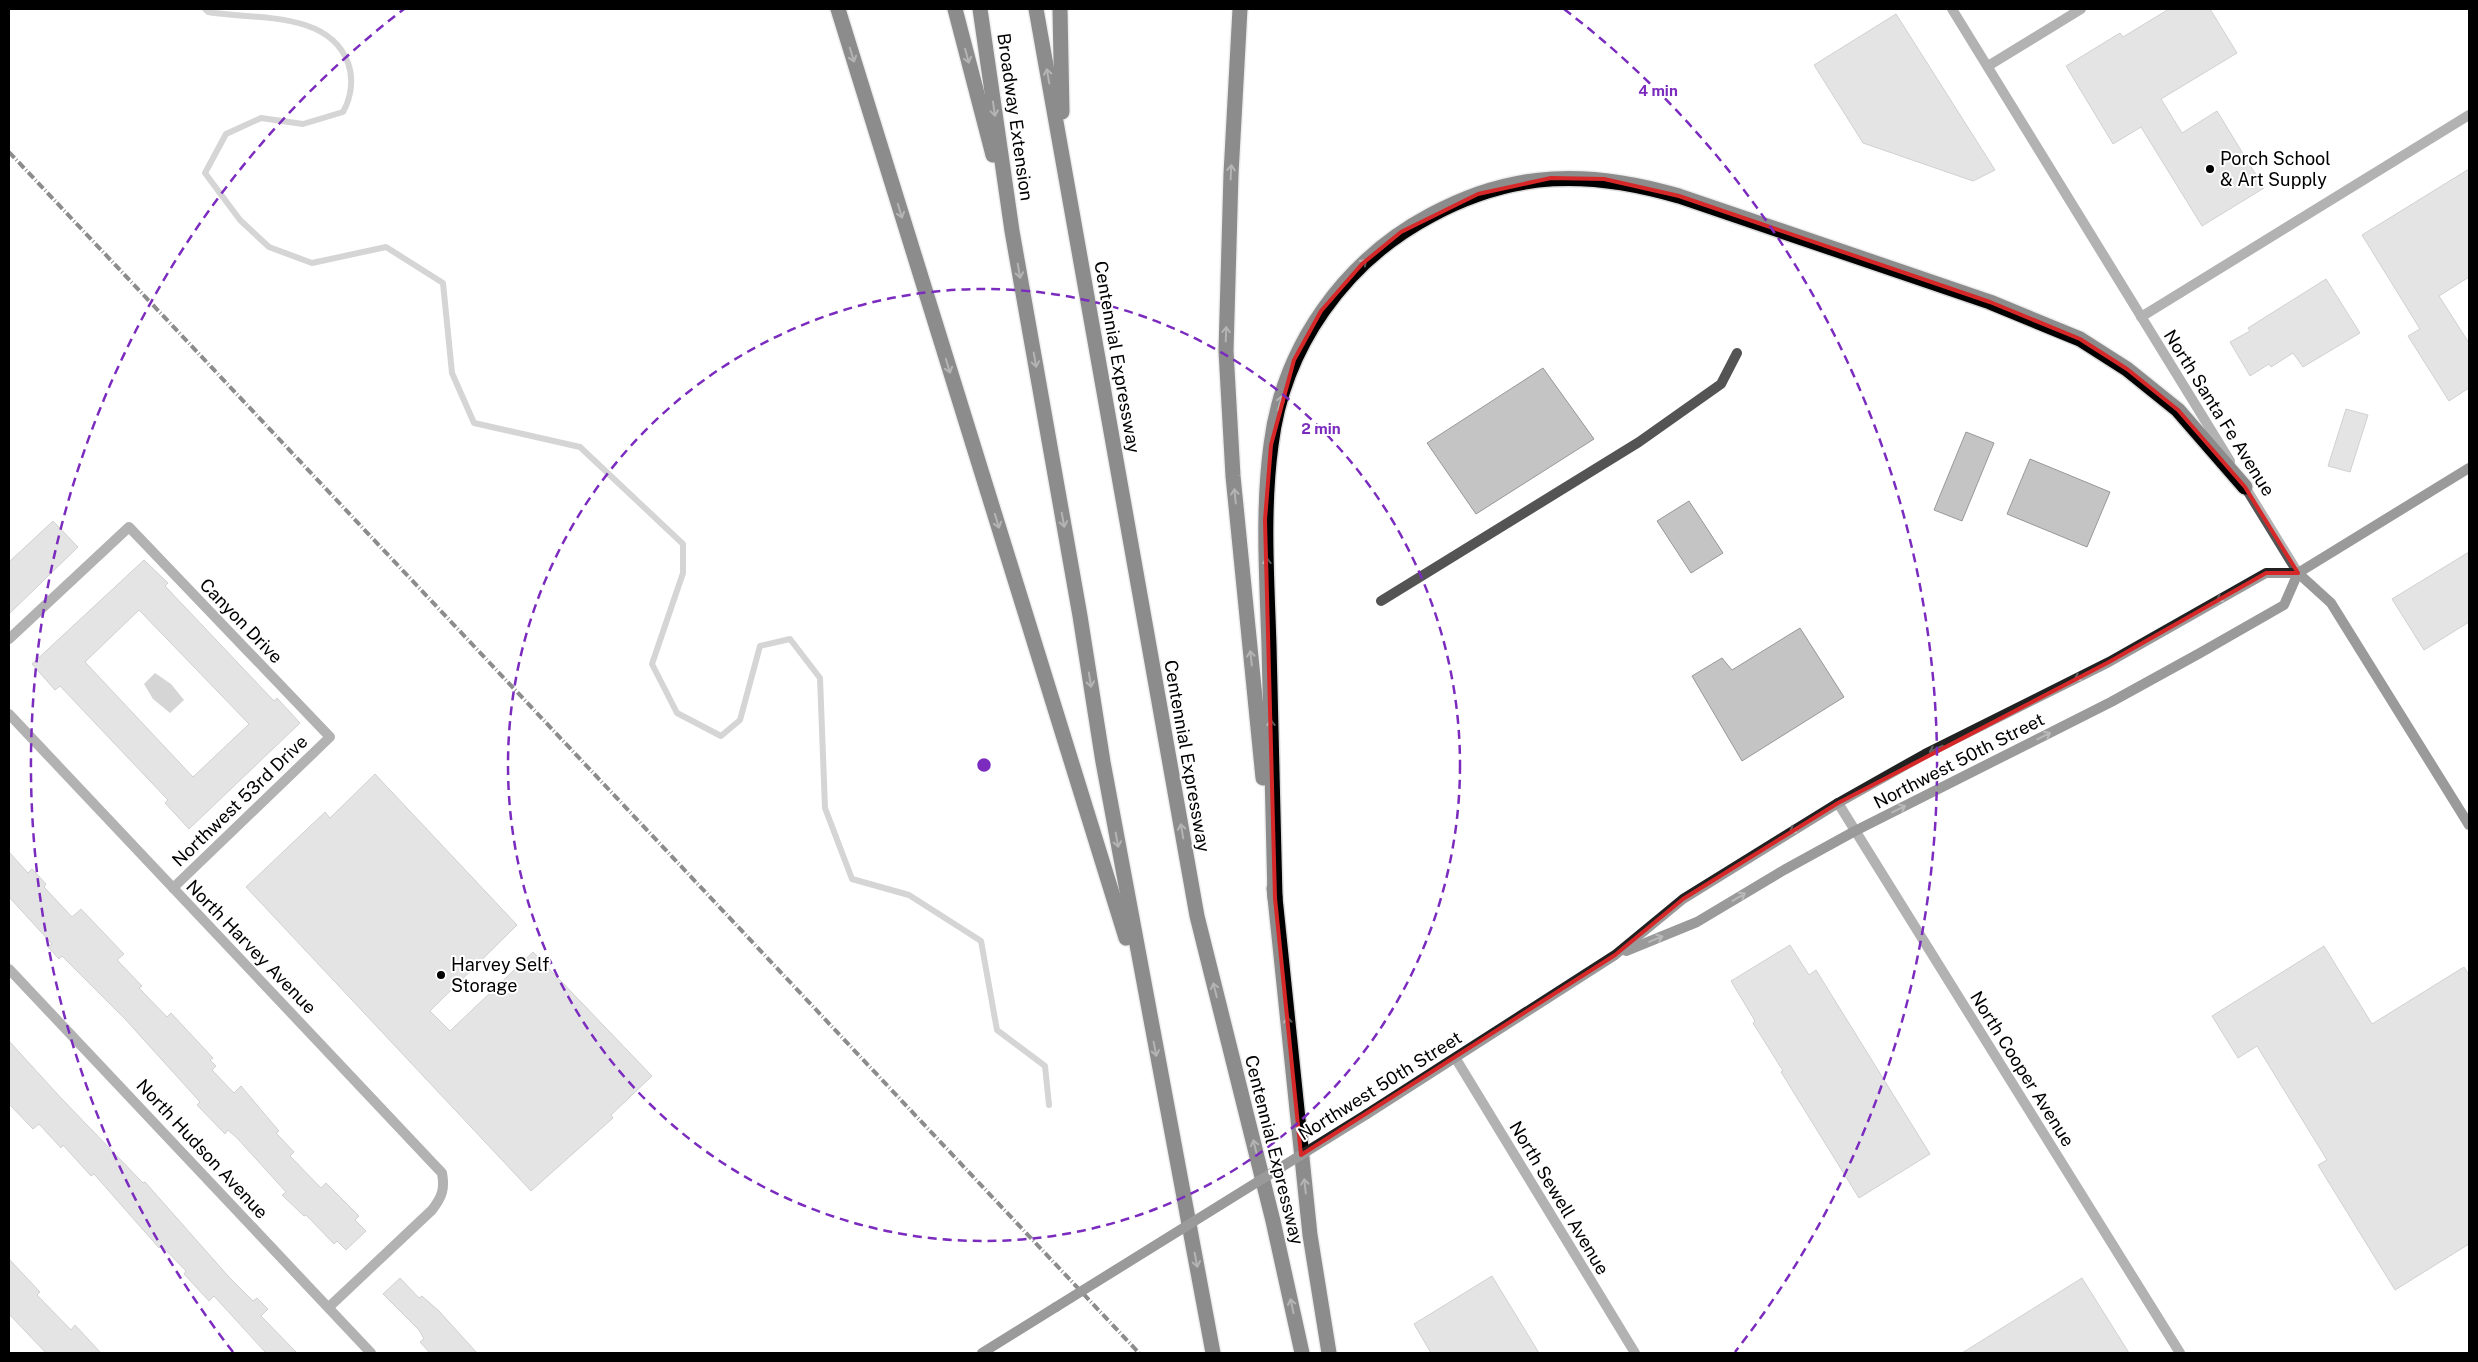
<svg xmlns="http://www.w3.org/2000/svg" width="2478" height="1362" font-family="'Public Sans',sans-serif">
<rect width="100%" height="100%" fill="#fff"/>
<!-- water -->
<path fill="#a2a2a2" d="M 155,673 L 171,684 L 184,700 L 170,713 L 153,699 L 144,684 Z"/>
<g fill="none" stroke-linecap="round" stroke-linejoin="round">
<!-- stream -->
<path stroke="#a2a2a2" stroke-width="6" d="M 205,9 L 208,12 C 253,20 329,10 348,63 C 354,79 351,98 343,112 L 303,124 L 261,118 L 226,134 L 205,173 L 240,220 L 269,247 L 312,263 L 386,247 L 443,283 L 452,373 L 474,423 L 580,447 L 683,544 L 683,573 L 652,664 L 677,713 L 721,736 L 740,720 L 760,646 L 790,639 L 820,678 L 825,808 L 852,879 L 909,895 L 981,941 L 997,1030 L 1045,1066 L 1049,1105"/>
</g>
<!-- building -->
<g fill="#c4c4c4" stroke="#989898" fill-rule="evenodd">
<path d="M 2169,9 L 2210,9 L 2237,53 L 2161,99 L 2182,133 L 2217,111 L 2264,188 L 2202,226 L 2141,127 L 2113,144 L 2066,66 L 2120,33 L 2123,37 Z"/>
<path d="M 1896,14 L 1995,170 L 1973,181 L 1863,143 L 1814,65 Z"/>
<path d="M 2469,169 L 2469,277 L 2439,296 L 2469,343 L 2469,388 L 2449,401 L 2408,336 L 2420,329 L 2362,235 Z"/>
<path d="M 2326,279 L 2360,333 L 2303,367 L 2293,353 L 2271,367 L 2269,364 L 2250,376 L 2230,342 L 2250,331 L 2248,328 Z"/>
<path d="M 1543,368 L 1594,439 L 1476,514 L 1427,443 Z"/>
<path d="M 2346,409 L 2368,415 L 2350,472 L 2328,466 Z"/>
<path d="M 1966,432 L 1994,443 L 1962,521 L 1934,510 Z"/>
<path d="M 2030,459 L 2110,492 L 2087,547 L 2007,514 Z"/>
<path d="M 1689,501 L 1723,553 L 1691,573 L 1657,521 Z"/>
<path d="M 53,521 L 78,547 L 9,614 L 9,562 Z"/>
<path d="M 2469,552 L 2469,622 L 2424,650 L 2392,599 Z"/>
<path d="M 144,560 L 168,583 L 165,586 L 274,701 L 277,698 L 300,723 L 189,829 L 165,803 L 168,800 L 60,686 L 55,690 L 32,664 ZM 139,610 L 249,724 L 193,777 L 85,662 Z"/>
<path d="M 1800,628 L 1844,697 L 1742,761 L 1692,676 L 1722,658 L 1732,670 Z"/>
<path d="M 375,774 L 517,925 L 430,1011 L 450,1031 L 533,952 L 652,1076 L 611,1115 L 613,1118 L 531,1191 L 246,887 L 325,812 L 330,818 Z"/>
<path d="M 9,852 L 28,873 L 32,869 L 46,884 L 44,887 L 72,917 L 81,909 L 124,954 L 117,960 L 142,986 L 139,988 L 167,1017 L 171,1013 L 213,1058 L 210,1060 L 216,1066 L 212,1070 L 234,1093 L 241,1086 L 279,1131 L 276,1133 L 294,1152 L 290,1156 L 321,1188 L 326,1183 L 359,1216 L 355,1220 L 366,1231 L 346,1250 L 337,1241 L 334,1244 L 306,1215 L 304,1216 L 282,1195 L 286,1192 L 237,1138 L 228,1130 L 225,1134 L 197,1105 L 200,1102 L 125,1019 L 62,956 L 59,959 L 48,947 L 52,944 L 9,897 Z"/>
<path d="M 1790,945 L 1809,975 L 1816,970 L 1930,1154 L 1859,1198 L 1781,1072 L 1783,1071 L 1753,1023 L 1755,1021 L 1731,981 Z"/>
<path d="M 2324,946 L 2372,1024 L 2464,967 L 2469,975 L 2469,1244 L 2395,1290 L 2318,1165 L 2327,1160 L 2257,1046 L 2238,1058 L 2212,1016 Z"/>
<path d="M 9,1041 L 61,1098 L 143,1183 L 145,1182 L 229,1277 L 253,1301 L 257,1298 L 268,1309 L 261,1316 L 297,1353 L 266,1353 L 214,1296 L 209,1301 L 184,1274 L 186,1271 L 162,1246 L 159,1248 L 94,1174 L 91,1176 L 63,1145 L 61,1148 L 39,1124 L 33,1129 L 9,1104 Z"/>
<path d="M 9,1259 L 40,1292 L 37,1295 L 71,1330 L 75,1325 L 101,1353 L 46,1353 L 9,1314 Z"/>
<path d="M 1492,1276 L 1539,1353 L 1431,1353 L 1414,1324 Z"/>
<path d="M 400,1278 L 419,1298 L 422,1296 L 439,1311 L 477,1353 L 430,1353 L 420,1342 L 424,1339 L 419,1330 L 383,1294 Z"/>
<path d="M 2082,1278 L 2129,1353 L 1962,1353 Z"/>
</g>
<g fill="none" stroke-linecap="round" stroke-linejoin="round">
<!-- motorway casing -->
<g stroke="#dbdbdb" stroke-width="18">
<g id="motorway">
<path d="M 838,9 L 1126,938"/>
<path d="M 955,9 L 993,155"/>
<path d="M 980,9 L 1012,231 L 1080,616 L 1103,762 L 1213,1353"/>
<path d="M 1036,9 L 1197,916 L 1273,1221 L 1302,1353"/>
<path d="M 1060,9 L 1062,112"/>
<path d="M 1240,9 L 1231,174 L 1226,351 L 1233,476 L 1263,778"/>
<path d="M 1274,888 L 1310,1235 L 1329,1353"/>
<path d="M 1275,898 C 1273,814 1271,730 1269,646 C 1267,580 1262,512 1271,445 C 1283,347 1344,261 1431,215 C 1514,170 1590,170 1679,196 L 1990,302 L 2080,339 L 2127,369 L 2178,410 L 2245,487"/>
</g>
</g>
<!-- minor -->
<g stroke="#545454" stroke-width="10">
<path d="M 1952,9 L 2230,461"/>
<path d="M 1988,66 L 2081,9"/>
<path d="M 2141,317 L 2469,115"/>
<path d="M 2242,482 L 2298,573"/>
<path d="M 1381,601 L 1639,442 L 1721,384 L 1737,353"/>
<path d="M 9,639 L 129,527 L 330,737 L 173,888"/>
<path d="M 9,714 L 442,1173 C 445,1189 442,1197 432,1210 L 329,1307"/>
<path d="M 1838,803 L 2180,1353"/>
<path d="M 9,969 L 371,1353"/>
<path d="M 1456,1059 L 1635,1353"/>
</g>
<!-- secondary -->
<g stroke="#212121" stroke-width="10">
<path d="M 2298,573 L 2331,603 L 2469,825"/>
<path d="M 1626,951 L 1697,922 L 1784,870 L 1855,831 L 2111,702 L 2200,653 L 2284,605 L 2298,573"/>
<path d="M 1367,1114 L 1615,955 L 1683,899 L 1838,803 L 1925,754 L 2109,662 L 2266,573 L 2298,573 L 2469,468"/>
<path d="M 982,1353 L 1056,1307"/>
</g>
<!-- motorway -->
<use href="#motorway" stroke="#000" stroke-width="15"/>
<!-- rail -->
<path stroke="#000" stroke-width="4" stroke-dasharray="8 2.5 1 2.5" stroke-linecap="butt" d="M 9,152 L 1139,1353"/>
<!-- secondary-bridge -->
<path stroke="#212121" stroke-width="10" d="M 1056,1307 L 1367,1114"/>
</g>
<!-- one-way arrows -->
<defs><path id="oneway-shaft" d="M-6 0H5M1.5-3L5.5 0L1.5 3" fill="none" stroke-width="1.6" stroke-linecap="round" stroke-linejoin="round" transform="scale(1.25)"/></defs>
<g stroke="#595959">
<use href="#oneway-shaft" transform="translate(852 55) rotate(73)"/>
<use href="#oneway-shaft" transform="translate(967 56) rotate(75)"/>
<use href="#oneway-shaft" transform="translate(1048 76) rotate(-100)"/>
<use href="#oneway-shaft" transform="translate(994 109) rotate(82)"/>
<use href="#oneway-shaft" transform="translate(1231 172) rotate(-87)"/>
<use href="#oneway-shaft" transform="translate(900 211) rotate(73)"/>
<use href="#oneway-shaft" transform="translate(1361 265) rotate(-43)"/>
<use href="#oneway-shaft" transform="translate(1019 271) rotate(80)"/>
<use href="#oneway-shaft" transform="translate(1226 334) rotate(-88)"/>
<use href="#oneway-shaft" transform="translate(1035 360) rotate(80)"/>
<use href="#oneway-shaft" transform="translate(948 366) rotate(73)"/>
<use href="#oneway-shaft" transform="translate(1280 403) rotate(-75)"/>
<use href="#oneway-shaft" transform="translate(1235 496) rotate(-96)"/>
<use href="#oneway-shaft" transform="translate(1063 520) rotate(80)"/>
<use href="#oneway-shaft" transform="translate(997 521) rotate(73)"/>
<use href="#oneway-shaft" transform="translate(1267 565) rotate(-91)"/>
<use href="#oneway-shaft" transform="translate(1251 658) rotate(-96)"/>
<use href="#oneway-shaft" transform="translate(1090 680) rotate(81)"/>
<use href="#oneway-shaft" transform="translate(1271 727) rotate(-91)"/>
<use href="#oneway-shaft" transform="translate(1182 831) rotate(-100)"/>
<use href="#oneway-shaft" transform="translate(1117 840) rotate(80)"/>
<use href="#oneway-shaft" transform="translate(1215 990) rotate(-104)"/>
<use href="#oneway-shaft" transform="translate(1288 1024) rotate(-96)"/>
<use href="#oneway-shaft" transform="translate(1155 1049) rotate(79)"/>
<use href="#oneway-shaft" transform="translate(1255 1147) rotate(-104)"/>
<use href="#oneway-shaft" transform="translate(1305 1186) rotate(-96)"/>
<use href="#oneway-shaft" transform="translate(1196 1260) rotate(79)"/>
<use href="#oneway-shaft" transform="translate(1292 1306) rotate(-102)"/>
</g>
<g stroke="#646464">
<use href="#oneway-shaft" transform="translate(2223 597) rotate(150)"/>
<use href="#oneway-shaft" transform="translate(2081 676) rotate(153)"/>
<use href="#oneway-shaft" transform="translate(2044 736) rotate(-27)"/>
<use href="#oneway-shaft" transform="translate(1936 749) rotate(154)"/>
<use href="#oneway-shaft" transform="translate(1899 809) rotate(-27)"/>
<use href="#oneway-shaft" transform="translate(1796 828) rotate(148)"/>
<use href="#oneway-shaft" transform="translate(1739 897) rotate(-31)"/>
<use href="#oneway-shaft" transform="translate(1656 939) rotate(-22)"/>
</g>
<!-- marked area -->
<path d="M0 0H2478V1362H0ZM 1551,178 L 1604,179 L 1679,196 L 1990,302 L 2080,339 L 2127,369 L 2178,410 L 2245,487 L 2298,573 L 2266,573 L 2109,662 L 1838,803 L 1683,899 L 1615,955 L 1301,1155 L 1275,898 L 1265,520 L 1271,445 L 1294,360 L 1321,311 L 1362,264 L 1401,232 L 1478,194 Z" fill="#fff" fill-opacity=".55" fill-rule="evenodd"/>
<path fill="none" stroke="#d62828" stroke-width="4" stroke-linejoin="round" d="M 1551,178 L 1604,179 L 1679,196 L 1990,302 L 2080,339 L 2127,369 L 2178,410 L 2245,487 L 2298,573 L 2266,573 L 2109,662 L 1838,803 L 1683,899 L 1615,955 L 1301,1155 L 1275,898 L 1265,520 L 1271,445 L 1294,360 L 1321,311 L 1362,264 L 1401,232 L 1478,194 Z"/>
<!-- distance rings -->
<g fill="none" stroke="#7b2cbf" stroke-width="2.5" stroke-dasharray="9 6">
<circle cx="984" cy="765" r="476"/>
<path d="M233 1352A953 953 0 0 1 404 9M1564 9A953 953 0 0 1 1735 1352"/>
</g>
<!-- markers -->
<g fill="#000" stroke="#fff" stroke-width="2">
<circle cx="2210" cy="169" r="5"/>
<circle cx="441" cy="975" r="5"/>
</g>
<g text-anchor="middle" stroke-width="4" stroke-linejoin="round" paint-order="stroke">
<!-- street labels -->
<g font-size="18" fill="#000" stroke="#fff">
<text transform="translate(1015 117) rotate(82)" y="6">Broadway Extension</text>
<text transform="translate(1117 357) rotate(80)" y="6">Centennial Expressway</text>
<text transform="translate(2219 413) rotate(58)" y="6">North Santa Fe Avenue</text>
<text transform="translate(241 621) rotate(46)" y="6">Canyon Drive</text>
<text transform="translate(1187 756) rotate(80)" y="6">Centennial Expressway</text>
<text transform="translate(1959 761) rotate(-27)" y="6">Northwest 50th Street</text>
<text transform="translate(240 801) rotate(-44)" y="6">Northwest 53rd Drive</text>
<text transform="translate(251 947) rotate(46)" y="6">North Harvey Avenue</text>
<text transform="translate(2022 1069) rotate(58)" y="6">North Cooper Avenue</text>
<text transform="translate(1380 1086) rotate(-32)" y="6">Northwest 50th Street</text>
<text transform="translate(202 1149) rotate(47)" y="6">North Hudson Avenue</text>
<text transform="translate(1274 1150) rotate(76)" y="6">Centennial Expressway</text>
<text transform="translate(1559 1198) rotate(59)" y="6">North Sewell Avenue</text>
</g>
<!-- poi labels -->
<g font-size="18" fill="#000" stroke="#fff" text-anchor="start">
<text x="2220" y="165">Porch School<tspan x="2220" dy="21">&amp; Art Supply</tspan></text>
<text x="451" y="971">Harvey Self<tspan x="451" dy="21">Storage</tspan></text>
</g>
</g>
<circle cx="984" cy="765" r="8" fill="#7b2cbf" stroke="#fff" stroke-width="2.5"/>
<g font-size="15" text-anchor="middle" font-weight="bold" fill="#7b2cbf" stroke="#fff" stroke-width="4" stroke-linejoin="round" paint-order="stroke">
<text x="1658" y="96">4 min</text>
<text x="1321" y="434">2 min</text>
</g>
<!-- border -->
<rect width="2478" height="1362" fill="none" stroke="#000000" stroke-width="20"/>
</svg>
